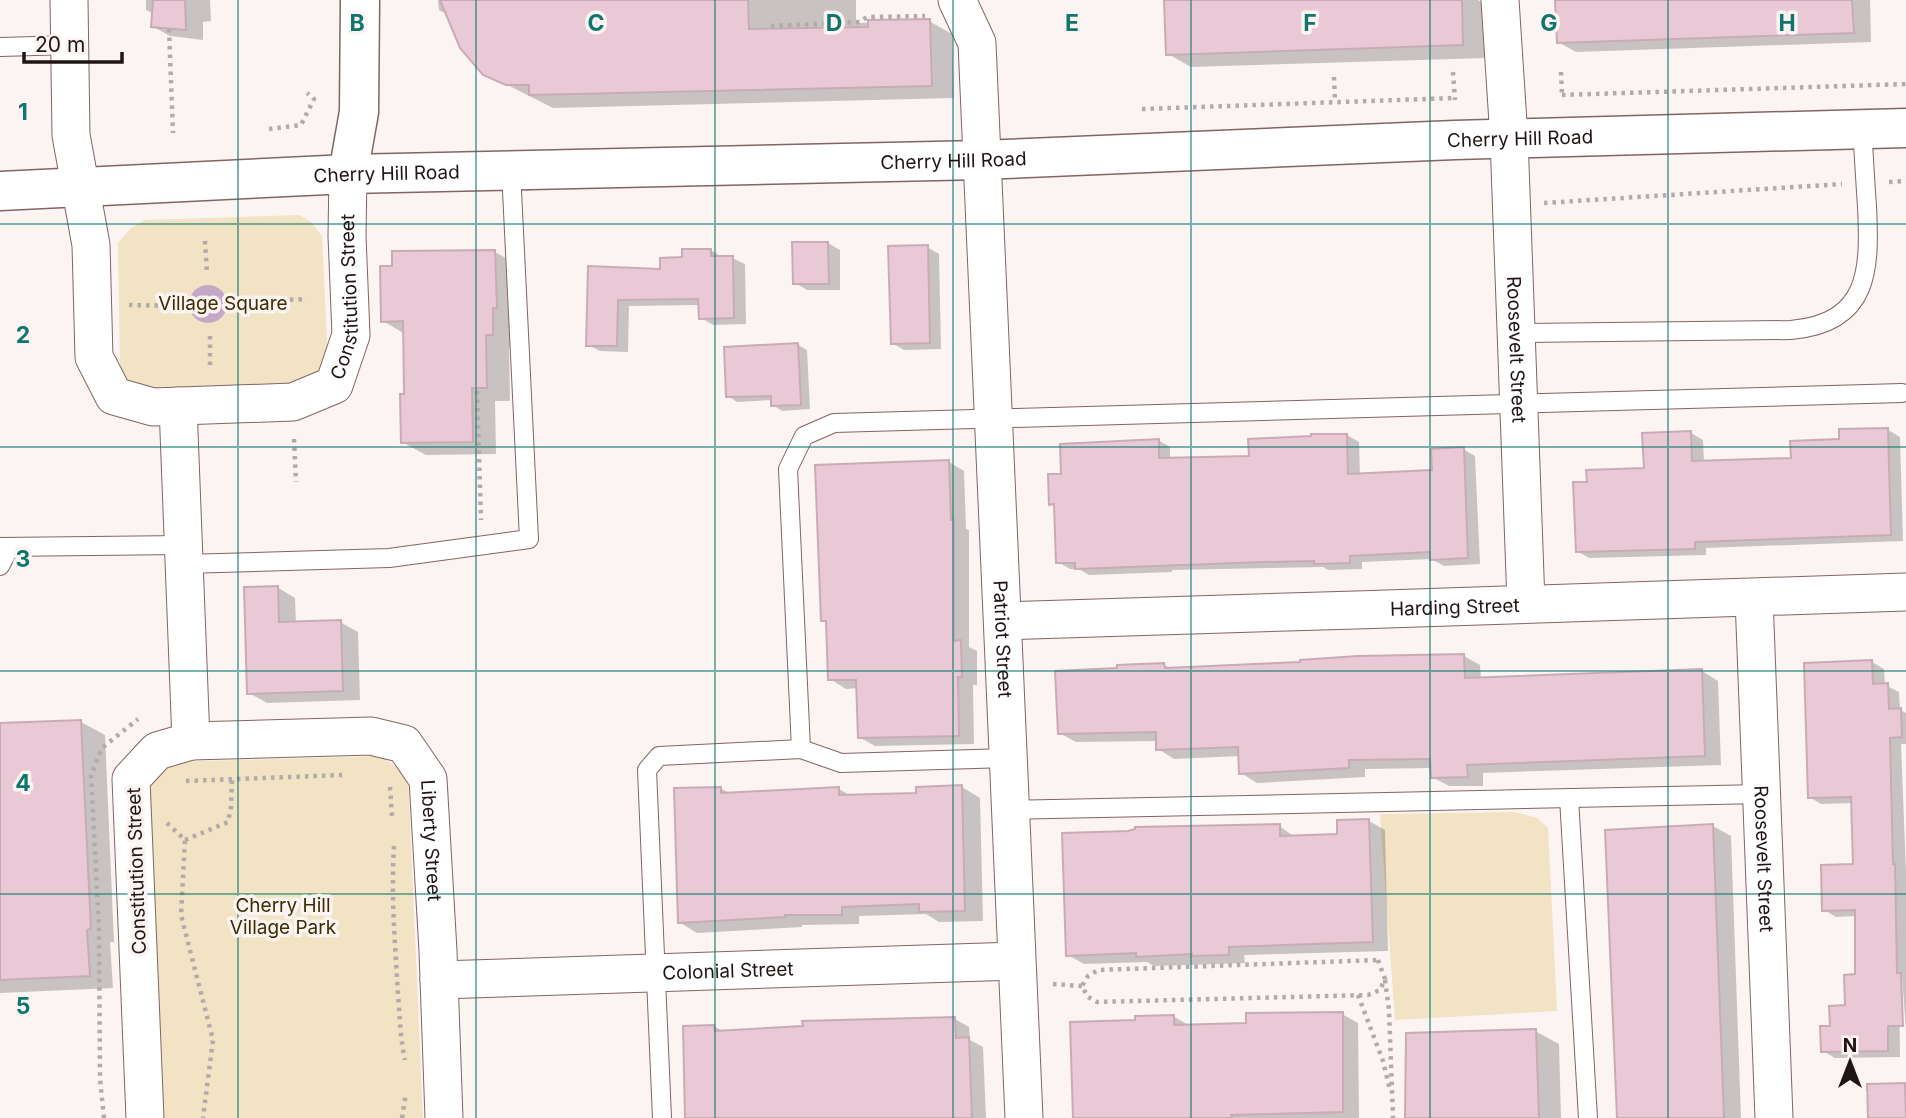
<svg xmlns="http://www.w3.org/2000/svg" width="1906" height="1118" font-family="Inter,sans-serif">
<rect width="100%" height="100%" fill="#fbf4f3"/>
<!-- green -->
<g fill="#f1e3c4">
<path d="M 299,215 L 311,222 L 322,236 L 328,361 L 321,374 L 306,385 L 140,391 L 127,380 L 120,367 L 118,243 L 131,228 L 145,220 Z"/>
<path d="M 381,756 L 408,776 L 423,1118 L 161,1118 L 145,788 L 167,762 Z"/>
<path d="M 1515,812 L 1537,818 L 1548,828 L 1557,1011 L 1395,1020 L 1380,814 Z"/>
</g>
<!-- water -->
<circle fill="#c3a9c7" cx="208" cy="304" r="19"/>
<!-- shadow -->
<g fill="#0003">
<path d="M 146,0 L 210,0 L 211,21 L 203,22 L 203,40 L 170,36 L 152,26 L 154,14 L 146,10 Z"/>
<path d="M 438,0 L 856,0 L 856,23 L 929,21 L 952,34 L 954,98 L 553,108 L 484,73 L 448,15 L 439,10 Z"/>
<path d="M 1166,0 L 1478,0 L 1484,4 L 1486,58 L 1191,67 L 1168,54 Z"/>
<path d="M 1557,0 L 1870,0 L 1871,42 L 1576,52 L 1558,42 Z"/>
<path d="M 828,243 L 840,250 L 840,290 L 807,290 L 795,283 Z"/>
<path d="M 927,247 L 939,254 L 941,349 L 904,350 L 892,343 Z"/>
<path d="M 711,250 L 723,258 L 732,258 L 745,264 L 746,324 L 713,325 L 701,318 L 700,305 L 629,306 L 628,352 L 600,351 L 588,345 L 590,268 L 662,271 L 684,259 Z"/>
<path d="M 495,252 L 518,265 L 516,347 L 509,347 L 510,401 L 495,401 L 496,454 L 426,455 L 402,442 L 406,395 L 405,334 L 383,321 Z"/>
<path d="M 798,345 L 807,350 L 810,409 L 782,411 L 773,405 L 773,400 L 737,402 L 728,396 Z"/>
<path d="M 1888,430 L 1900,437 L 1903,541 L 1706,548 L 1706,555 L 1589,558 L 1577,551 L 1588,483 L 1645,469 L 1691,433 L 1703,440 L 1704,462 L 1792,459 L 1841,441 Z"/>
<path d="M 1347,435 L 1359,442 L 1360,475 L 1434,472 L 1463,449 L 1475,456 L 1480,564 L 1444,566 L 1431,559 L 1362,562 L 1362,569 L 1328,570 L 1323,567 L 1172,570 L 1172,572 L 1089,575 L 1079,569 L 1070,569 L 1058,562 L 1056,506 L 1051,504 L 1063,475 L 1158,440 L 1170,447 L 1170,460 L 1251,457 L 1250,441 Z"/>
<path d="M 949,462 L 964,471 L 966,529 L 969,530 L 969,647 L 977,651 L 977,685 L 973,685 L 974,744 L 875,746 L 859,737 L 858,688 L 846,689 L 830,679 L 828,623 L 823,620 Z"/>
<path d="M 277,587 L 295,598 L 296,624 L 340,622 L 358,632 L 360,700 L 267,703 L 249,693 Z"/>
<path d="M 1464,656 L 1480,665 L 1481,679 L 1702,671 L 1718,681 L 1721,765 L 1483,773 L 1483,786 L 1449,786 L 1432,777 L 1432,768 L 1365,769 L 1365,777 L 1257,783 L 1241,773 L 1240,756 L 1174,759 L 1158,749 L 1158,741 L 1076,742 L 1059,733 L 1164,665 L 1172,669 Z"/>
<path d="M 1872,662 L 1884,669 L 1885,685 L 1899,692 L 1900,710 L 1906,713 L 1906,744 L 1901,744 L 1906,872 L 1906,1032 L 1902,974 L 1899,974 L 1900,1057 L 1835,1058 L 1823,1051 L 1831,1027 L 1847,1007 L 1857,976 L 1856,916 L 1836,917 L 1824,910 L 1855,866 L 1853,803 L 1821,804 L 1809,797 Z"/>
<path d="M 81,722 L 105,735 L 114,942 L 110,942 L 113,988 L 0,993 L 0,725 Z"/>
<path d="M 962,787 L 980,798 L 983,921 L 939,922 L 926,914 L 859,916 L 859,924 L 802,925 L 802,927 L 697,933 L 679,922 L 720,788 L 731,794 L 839,789 L 851,796 L 918,794 Z"/>
<path d="M 1369,821 L 1385,830 L 1388,951 L 1244,955 L 1245,963 L 1154,966 L 1147,962 L 1084,964 L 1068,955 L 1279,826 L 1295,837 L 1339,836 Z"/>
<path d="M 1713,826 L 1731,836 L 1741,1118 L 1618,1118 Z"/>
<path d="M 1342,1014 L 1358,1023 L 1359,1118 L 1075,1118 L 1137,1022 L 1173,1016 L 1190,1026 L 1248,1025 Z"/>
<path d="M 955,1019 L 969,1027 L 970,1040 L 983,1047 L 986,1118 L 687,1118 L 714,1026 L 724,1032 Z"/>
<path d="M 1535,1031 L 1559,1044 L 1561,1118 L 1408,1118 Z"/>
</g>
<!-- building -->
<g fill="#e9c9d5" stroke="#c9abb6" stroke-width="2">
<path d="M 153,0 L 185,0 L 186,30 L 151,27 Z"/>
<path d="M 440,0 L 748,0 L 749,29 L 868,27 L 868,20 L 930,19 L 932,86 L 529,95 L 529,85 L 506,85 L 483,75 L 460,48 Z"/>
<path d="M 1164,0 L 1462,0 L 1463,45 L 1166,55 Z"/>
<path d="M 1555,0 L 1852,0 L 1854,33 L 1557,43 Z"/>
<path d="M 792,242 L 828,242 L 829,284 L 793,284 Z"/>
<path d="M 928,245 L 930,343 L 891,344 L 888,246 Z"/>
<path d="M 682,249 L 711,249 L 711,256 L 733,256 L 734,318 L 699,319 L 698,299 L 618,300 L 617,346 L 586,346 L 588,266 L 660,269 L 660,258 L 682,257 Z"/>
<path d="M 495,250 L 497,308 L 493,308 L 493,335 L 486,335 L 487,388 L 472,388 L 473,442 L 401,443 L 400,394 L 404,394 L 403,321 L 381,322 L 380,266 L 392,266 L 392,251 Z"/>
<path d="M 798,343 L 801,405 L 771,406 L 771,396 L 726,397 L 724,347 Z"/>
<path d="M 1888,428 L 1891,535 L 1695,542 L 1695,549 L 1576,552 L 1573,482 L 1587,482 L 1586,470 L 1644,468 L 1642,433 L 1691,431 L 1692,461 L 1791,458 L 1790,441 L 1839,439 L 1839,429 Z"/>
<path d="M 1311,434 L 1347,434 L 1348,474 L 1432,470 L 1431,449 L 1464,447 L 1468,558 L 1430,560 L 1430,552 L 1350,556 L 1350,563 L 1314,564 L 1314,561 L 1264,562 L 1075,569 L 1075,563 L 1056,563 L 1054,504 L 1049,505 L 1048,474 L 1061,474 L 1060,444 L 1159,439 L 1159,458 L 1249,456 L 1248,439 L 1311,436 Z"/>
<path d="M 949,460 L 951,520 L 954,520 L 954,641 L 961,640 L 962,677 L 958,677 L 959,736 L 858,738 L 856,680 L 828,680 L 826,621 L 821,621 L 815,465 Z"/>
<path d="M 278,586 L 279,622 L 341,620 L 343,691 L 247,694 L 244,587 Z"/>
<path d="M 1464,654 L 1465,678 L 1702,669 L 1705,756 L 1467,765 L 1468,777 L 1431,778 L 1430,759 L 1349,760 L 1349,768 L 1239,774 L 1238,747 L 1156,750 L 1156,732 L 1058,734 L 1055,671 L 1117,668 L 1117,665 L 1164,663 L 1165,668 L 1300,662 L 1300,660 L 1358,656 Z"/>
<path d="M 1872,660 L 1873,684 L 1888,683 L 1889,709 L 1901,708 L 1902,737 L 1890,738 L 1893,864 L 1895,864 L 1897,973 L 1901,973 L 1903,1026 L 1888,1026 L 1888,1051 L 1821,1052 L 1820,1026 L 1830,1026 L 1829,1006 L 1845,1005 L 1844,975 L 1855,974 L 1855,910 L 1822,911 L 1821,865 L 1853,864 L 1851,797 L 1808,798 L 1804,663 Z"/>
<path d="M 81,720 L 91,929 L 87,930 L 90,976 L 0,980 L 0,723 Z"/>
<path d="M 962,785 L 965,911 L 919,912 L 919,904 L 842,907 L 842,915 L 785,915 L 785,917 L 678,923 L 674,788 L 721,787 L 721,793 L 839,787 L 839,795 L 916,793 L 916,787 Z"/>
<path d="M 1369,819 L 1373,942 L 1229,947 L 1229,955 L 1192,956 L 1192,954 L 1136,957 L 1136,953 L 1066,956 L 1062,833 L 1128,831 L 1135,829 L 1135,827 L 1280,824 L 1280,836 L 1337,834 L 1337,820 Z"/>
<path d="M 1713,824 L 1724,1118 L 1617,1118 L 1605,830 Z"/>
<path d="M 1343,1012 L 1343,1112 L 1231,1115 L 1232,1118 L 1073,1118 L 1070,1022 L 1135,1020 L 1135,1016 L 1174,1015 L 1174,1025 L 1246,1023 L 1246,1013 Z"/>
<path d="M 955,1017 L 956,1038 L 969,1037 L 972,1118 L 685,1118 L 683,1026 L 714,1025 L 715,1031 L 803,1026 L 802,1021 Z"/>
<path d="M 1536,1029 L 1539,1118 L 1405,1118 L 1406,1033 Z"/>
<path d="M 1905,1083 L 1906,1118 L 1868,1118 L 1867,1084 Z"/>
</g>
<g fill="none" stroke-linecap="round" stroke-linejoin="round">
<!-- service casing -->
<g stroke="#826563" stroke-width="20">
<g id="service">
<path d="M 0,47 L 71,45"/>
<path d="M 1516,333 L 1791,330 C 1870,323 1870,269 1867,206 C 1865,180 1864,155 1862,129"/>
<path d="M 0,547 L 183,545"/>
<path d="M 184,564 L 389,558 L 529,539 L 511,170"/>
<path d="M 0,566 L 10,547"/>
<path d="M 801,749 L 788,469 L 804,436 L 834,423 L 1902,393"/>
<path d="M 1569,798 L 1588,1118"/>
<path d="M 1010,810 L 1762,794"/>
<path d="M 662,1118 L 647,770 L 659,756 L 801,749 L 841,763 L 1008,758"/>
</g>
</g>
<!-- minor casing -->
<g stroke="#826563" stroke-width="39">
<g id="minor">
<path id="s1" d="M 69,0 L 71,135 L 91,245 L 94,357 L 114,396 L 153,407 L 293,402 L 334,385 L 351,335 L 347,236 L 348,174"/>
<path id="s2" d="M 957,0 L 977,43 L 1024,1118"/>
<path id="s3" d="M 1500,0 L 1509,138 L 1526,603"/>
<path id="s4" d="M 1754,598 L 1774,1118"/>
<path id="s5" d="M 1003,621 C 1304,611 1605,603 1906,592"/>
<path id="s6" d="M 191,741 L 371,736 L 404,744 L 428,779 L 438,951 L 444,1118"/>
<path id="s7" d="M 439,980 L 1016,961"/>
<path d="M 145,1118 L 131,779 L 157,751 L 191,741 L 178,406"/>
</g>
</g>
<!-- tertiary casing -->
<g stroke="#826563" stroke-width="41">
<path id="tertiary" d="M 348,174 L 359,112 L 360,0"/>
</g>
<!-- secondary casing -->
<g stroke="#826563" stroke-width="41">
<g id="secondary">
<path id="s8" d="M 0,191 L 348,174 L 981,160 L 1455,140 L 1906,128"/>
</g>
</g>
<!-- path -->
<g stroke="#b3abaa" stroke-width="4.5" stroke-dasharray="3.5 5" stroke-linecap="butt">
<path d="M 771,26 L 860,22 L 867,17 L 925,16"/>
<path d="M 169,29 L 173,133"/>
<path d="M 1453,72 L 1455,100"/>
<path d="M 1561,72 L 1562,96"/>
<path d="M 1334,77 L 1335,102"/>
<path d="M 1562,95 L 1906,84"/>
<path d="M 1142,109 L 1455,98"/>
<path d="M 269,129 L 301,125 L 314,99 L 307,93"/>
<path d="M 1889,182 L 1906,181"/>
<path d="M 1544,203 L 1842,184"/>
<path d="M 205,241 L 207,274"/>
<path d="M 239,302 L 307,299"/>
<path d="M 129,305 L 176,306"/>
<path d="M 210,336 L 210,370"/>
<path d="M 477,391 L 481,520"/>
<path d="M 294,439 L 296,482"/>
<path d="M 186,781 L 342,775"/>
<path d="M 390,787 L 392,816"/>
<path d="M 167,823 L 185,840 L 181,915 L 213,1040 L 203,1118"/>
<path d="M 185,840 L 228,822 L 231,807 L 232,779"/>
<path d="M 394,846 C 391,895 395,945 398,994 C 400,1017 400,1038 405,1060"/>
<path d="M 1378,960 L 1385,979 L 1380,990 L 1368,995 L 1097,1002 L 1088,997 L 1082,986 L 1088,976 L 1098,970 Z"/>
<path d="M 1385,980 L 1389,1010 L 1393,1118"/>
<path d="M 1053,984 L 1082,986"/>
<path d="M 1358,995 L 1383,1061 L 1390,1090"/>
<path d="M 104,1118 L 100,1079 L 99,928 L 91,775 L 102,748 L 138,719"/>
<path d="M 402,1118 L 406,1093"/>
</g>
<!-- service -->
<use href="#service" stroke="#fff" stroke-width="18"/>
<!-- minor -->
<use href="#minor" stroke="#fff" stroke-width="37"/>
<!-- tertiary -->
<use href="#tertiary" stroke="#fff" stroke-width="38"/>
<!-- secondary -->
<use href="#secondary" stroke="#fff" stroke-width="38"/>
</g>
<!-- grid -->
<path fill="none" stroke="#0f766e" stroke-width="2" stroke-opacity="0.55" d="M 238,0 L 238,1118M 476,0 L 476,1118M 715,0 L 715,1118M 953,0 L 953,1118M 1191,0 L 1191,1118M 1430,0 L 1430,1118M 1668,0 L 1668,1118M 0,224 L 1906,224M 0,447 L 1906,447M 0,671 L 1906,671M 0,894 L 1906,894"/>
<g text-anchor="middle" stroke-width="7" stroke-linejoin="round" paint-order="stroke">
<!-- street labels -->
<g font-size="19" fill="#201514" stroke="#fbf4f3">
<text dy="7" stroke="none"><textPath href="#s8" startOffset="1521">Cherry Hill Road</textPath></text>
<text dy="7" stroke="none"><textPath href="#s8" startOffset="954">Cherry Hill Road</textPath></text>
<text dy="7" stroke="none"><textPath href="#s8" startOffset="387">Cherry Hill Road</textPath></text>
<text dy="7" stroke="none"><textPath href="#s1" startOffset="718">Constitution Street</textPath></text>
<text dy="7" stroke="none"><textPath href="#s3" startOffset="350">Roosevelt Street</textPath></text>
<text dy="7" stroke="none"><textPath href="#s5" startOffset="452">Harding Street</textPath></text>
<text dy="7" stroke="none"><textPath href="#s2" startOffset="644">Patriot Street</textPath></text>
<text dy="7" stroke="none"><textPath href="#s6" startOffset="318">Liberty Street</textPath></text>
<text dy="7" stroke="none"><textPath href="#s4" startOffset="261">Roosevelt Street</textPath></text>
<text transform="translate(136 871) rotate(-92)" y="7">Constitution Street</text>
<text dy="7" stroke="none"><textPath href="#s7" startOffset="289">Colonial Street</textPath></text>
</g>
<!-- park labels -->
<g font-size="19" fill="#3e2c00" stroke="#fbf4f3">
<text x="223" y="310">Village Square</text>
<text x="283" y="912">Cherry Hill<tspan x="283" dy="22">Village Park</tspan></text>
</g>
</g>
<g font-size="23" text-anchor="middle" font-weight="bold" fill="#0f766e" stroke="#fbf4f3" stroke-width="7" stroke-linejoin="round" paint-order="stroke">
<text x="357" y="31">B</text>
<text x="596" y="31">C</text>
<text x="834" y="31">D</text>
<text x="1072" y="31">E</text>
<text x="1310" y="31">F</text>
<text x="1549" y="31">G</text>
<text x="1787" y="31">H</text>
<text x="23" y="120">1</text>
<text x="23" y="343">2</text>
<text x="23" y="567">3</text>
<text x="23" y="791">4</text>
<text x="23" y="1014">5</text>
</g>
<!-- north arrow -->
<g transform="translate(1850 1062)" stroke="#fbf4f3" stroke-width="5" paint-order="stroke">
<path d="M0-5L12 26L0 18L-12 26Z" fill="#201514"/>
<text y="-10" font-size="19" font-weight="bold" text-anchor="middle" fill="#201514">N</text>
</g>
<!-- scale -->
<path d="M24 52v10h98v-10" fill="none" stroke="#201514" stroke-width="3.5"/>
<text x="35" y="52" font-size="21" fill="#201514" stroke="#fbf4f3" stroke-width="5" paint-order="stroke">20 m</text>
</svg>
